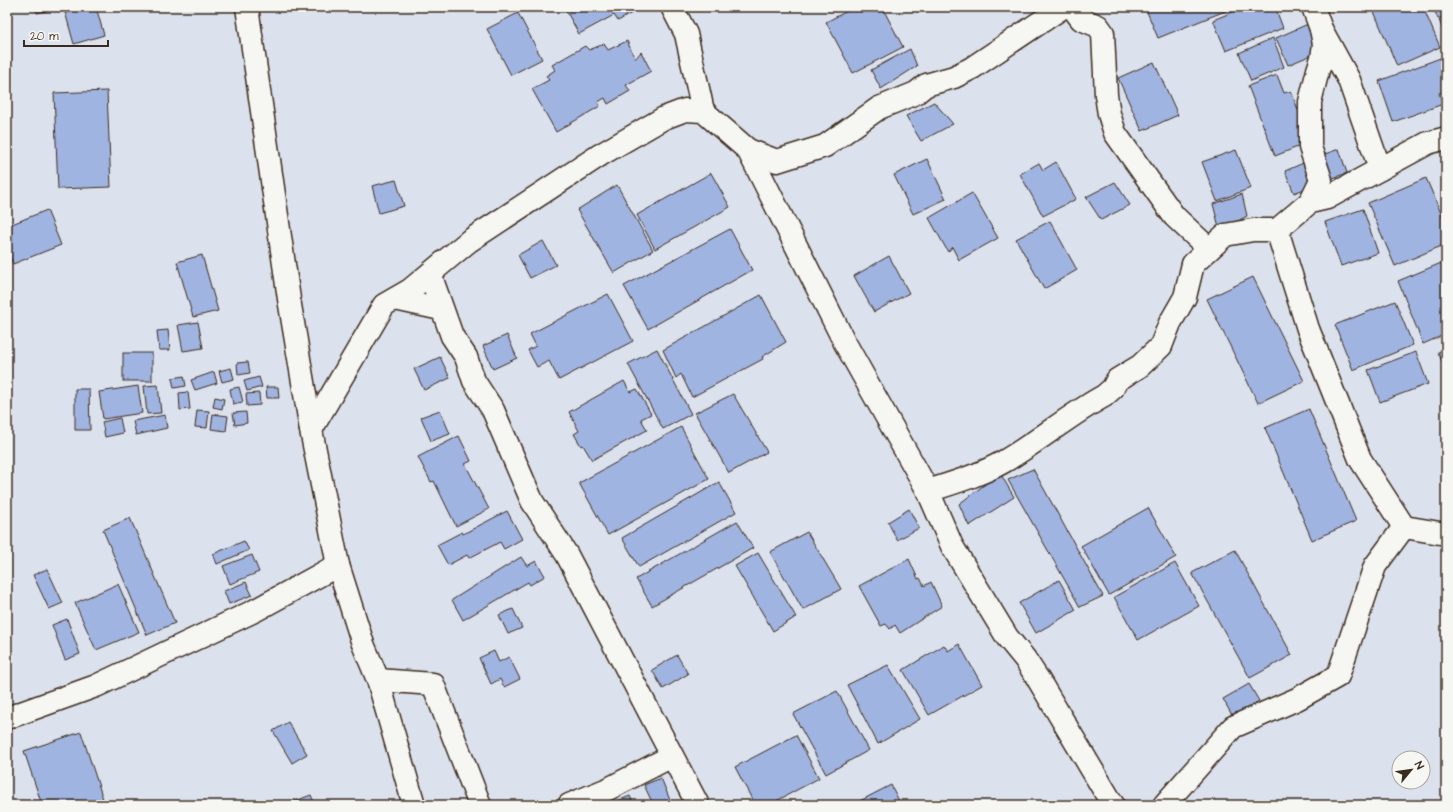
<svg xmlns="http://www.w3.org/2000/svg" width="1453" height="812" font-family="'Architects Daughter',sans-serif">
<rect width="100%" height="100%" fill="#dce2ed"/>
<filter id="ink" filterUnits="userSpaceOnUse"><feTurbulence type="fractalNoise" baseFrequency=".025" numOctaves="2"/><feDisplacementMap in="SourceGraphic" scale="8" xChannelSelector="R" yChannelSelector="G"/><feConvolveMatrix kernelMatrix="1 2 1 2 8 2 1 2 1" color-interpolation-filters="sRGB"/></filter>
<g filter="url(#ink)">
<!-- building -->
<g fill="#a0b4e2" stroke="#3b2a1e">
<path d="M 35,7 L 65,7 L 37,13 Z"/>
<path d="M 82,7 L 96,7 L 104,35 L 74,44 L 65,12 Z"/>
<path d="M 564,7 L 642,7 L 618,21 L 614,15 L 579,34 Z"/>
<path d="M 855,7 L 882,7 L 903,47 L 853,73 L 826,22 Z"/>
<path d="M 1145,7 L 1235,7 L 1158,38 Z"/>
<path d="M 1245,7 L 1275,7 L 1283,28 L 1226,51 L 1213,20 Z"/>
<path d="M 1372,7 L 1423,7 L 1440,47 L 1397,66 Z"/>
<path d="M 1433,7 L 1446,7 L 1446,15 L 1438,19 Z"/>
<path d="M 518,13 L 542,59 L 511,75 L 487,29 Z"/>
<path d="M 1446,17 L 1446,37 L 1439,20 Z"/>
<path d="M 1308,24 L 1321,51 L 1288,65 L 1276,38 Z"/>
<path d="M 1273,38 L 1284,67 L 1251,81 L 1239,53 Z"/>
<path d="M 627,41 L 635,59 L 641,52 L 651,71 L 626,85 L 630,91 L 608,104 L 605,98 L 598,102 L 600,106 L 556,132 L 532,89 L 549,80 L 546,76 L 555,70 L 552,65 L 585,46 L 589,50 L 604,44 L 608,50 Z"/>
<path d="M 910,49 L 917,66 L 881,89 L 871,70 Z"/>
<path d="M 1443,57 L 1446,64 L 1446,91 L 1439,93 L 1443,104 L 1393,122 L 1379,81 Z"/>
<path d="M 1154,62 L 1178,115 L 1142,131 L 1118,78 Z"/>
<path d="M 1277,75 L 1284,93 L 1291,91 L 1310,142 L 1275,156 L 1248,86 Z"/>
<path d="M 107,91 L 111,187 L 58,189 L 54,93 Z"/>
<path d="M 934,102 L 953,124 L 921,141 L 906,116 Z"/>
<path d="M 1339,149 L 1347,173 L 1330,179 L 1322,155 Z"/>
<path d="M 1236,150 L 1251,188 L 1217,201 L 1202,162 Z"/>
<path d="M 927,159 L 946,199 L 913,214 L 894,175 Z"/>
<path d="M 1308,161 L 1317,184 L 1294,193 L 1285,171 Z"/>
<path d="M 1056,162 L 1076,199 L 1043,216 L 1020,174 L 1039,163 L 1043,170 Z"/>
<path d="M 711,173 L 730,207 L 655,249 L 637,215 Z"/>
<path d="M 1426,178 L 1446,225 L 1446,244 L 1395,266 L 1368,203 Z"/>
<path d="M 396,180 L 404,206 L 379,213 L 372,186 Z"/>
<path d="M 1115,182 L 1130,205 L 1101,220 L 1086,197 Z"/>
<path d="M 617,185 L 653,250 L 614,273 L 577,210 Z"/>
<path d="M 972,193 L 998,238 L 959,260 L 952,247 L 948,252 L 929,218 Z"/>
<path d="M 1242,194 L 1247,216 L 1220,231 L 1213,204 Z"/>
<path d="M 1363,209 L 1378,253 L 1341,266 L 1325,222 Z"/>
<path d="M 47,210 L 61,245 L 13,264 L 7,249 L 7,226 Z"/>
<path d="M 1050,221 L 1077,270 L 1044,289 L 1016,239 Z"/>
<path d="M 730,229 L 752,270 L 648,329 L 624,286 Z"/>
<path d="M 543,241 L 556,265 L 530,278 L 518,255 Z"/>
<path d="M 202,255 L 218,311 L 193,317 L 177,262 Z"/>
<path d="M 889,256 L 909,293 L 874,312 L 854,276 Z"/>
<path d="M 1446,261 L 1446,334 L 1423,344 L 1398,281 Z"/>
<path d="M 1253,277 L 1304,381 L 1258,403 L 1207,299 Z"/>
<path d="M 608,294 L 633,341 L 559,380 L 549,361 L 537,367 L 528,350 L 536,346 L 530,334 Z"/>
<path d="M 761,295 L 786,342 L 762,357 L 763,359 L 692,397 L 681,374 L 676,378 L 663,350 Z"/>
<path d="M 1395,301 L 1413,345 L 1353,370 L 1335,325 Z"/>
<path d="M 198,322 L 203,348 L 183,351 L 178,325 Z"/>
<path d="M 168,330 L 170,350 L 159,350 L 157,331 Z"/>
<path d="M 507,335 L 517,358 L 493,369 L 483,346 Z"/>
<path d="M 657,349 L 691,414 L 663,429 L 628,364 Z"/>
<path d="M 1446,349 L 1446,371 L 1438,352 Z"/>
<path d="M 1416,352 L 1428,384 L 1380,402 L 1368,370 Z"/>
<rect x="123" y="353" width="29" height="28"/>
<path d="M 440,357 L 450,378 L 424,390 L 414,369 Z"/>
<path d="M 248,362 L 250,373 L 238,375 L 237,363 Z"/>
<path d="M 231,368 L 234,379 L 222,382 L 219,371 Z"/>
<path d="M 214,372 L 217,383 L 195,390 L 191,380 Z"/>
<path d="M 184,376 L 186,386 L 174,388 L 172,378 Z"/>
<path d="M 259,377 L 262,387 L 247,391 L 244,381 Z"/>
<path d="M 624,381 L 630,392 L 637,389 L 651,414 L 641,419 L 647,430 L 592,460 L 583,445 L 581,446 L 574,434 L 579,431 L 569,412 Z"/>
<path d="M 158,385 L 161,413 L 147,414 L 144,386 Z"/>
<path d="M 138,386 L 142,413 L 103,419 L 99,392 Z"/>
<path d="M 239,387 L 243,402 L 233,404 L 230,389 Z"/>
<path d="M 266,387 L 278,387 L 279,398 L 267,398 Z"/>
<path d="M 75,389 L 89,389 L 90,430 L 75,430 Z"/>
<path d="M 188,392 L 190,409 L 180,410 L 179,393 Z"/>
<path d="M 259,393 L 260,405 L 247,406 L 246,394 Z"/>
<path d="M 733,394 L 767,452 L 729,473 L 695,413 Z"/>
<path d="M 215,397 L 224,399 L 222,409 L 213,407 Z"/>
<path d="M 1309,409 L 1356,521 L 1312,540 L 1265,428 Z"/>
<path d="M 197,410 L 209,411 L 207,428 L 195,427 Z"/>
<path d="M 440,410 L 450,434 L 431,441 L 421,417 Z"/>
<path d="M 246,412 L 247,423 L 235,425 L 233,413 Z"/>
<path d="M 213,414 L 228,416 L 226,431 L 211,429 Z"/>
<path d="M 165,415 L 167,428 L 136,435 L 133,421 Z"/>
<path d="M 120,418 L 123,433 L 105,437 L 102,422 Z"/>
<path d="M 681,427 L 709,479 L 608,535 L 579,483 Z"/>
<path d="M 459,436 L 471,461 L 465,464 L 489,509 L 456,526 L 434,481 L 431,482 L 418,457 Z"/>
<path d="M 1033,469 L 1103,596 L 1080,607 L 1008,480 Z"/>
<path d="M 1000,473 L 1014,497 L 969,526 L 959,504 Z"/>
<path d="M 719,482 L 736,512 L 639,567 L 622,538 Z"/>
<path d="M 1148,508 L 1176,557 L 1109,595 L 1081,546 Z"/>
<path d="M 909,509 L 919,528 L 897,540 L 888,522 Z"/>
<path d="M 507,511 L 522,539 L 504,549 L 500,542 L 469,558 L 467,555 L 448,565 L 437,545 L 462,532 L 463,534 Z"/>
<path d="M 130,518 L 175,623 L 147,635 L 103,530 Z"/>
<path d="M 737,521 L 753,548 L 652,606 L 636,579 Z"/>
<path d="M 807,532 L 841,589 L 803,610 L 770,552 Z"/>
<path d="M 244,541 L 249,550 L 217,564 L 213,554 Z"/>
<path d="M 1235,550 L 1292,655 L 1250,678 L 1192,573 Z"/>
<path d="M 758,553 L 796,617 L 773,631 L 735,566 Z"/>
<path d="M 252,555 L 259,572 L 230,584 L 223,566 Z"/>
<path d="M 521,557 L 527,566 L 536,561 L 545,576 L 530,585 L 528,582 L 463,620 L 452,600 Z"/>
<path d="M 909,559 L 918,579 L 920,578 L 924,586 L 931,582 L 942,606 L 900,633 L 895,625 L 890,629 L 886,624 L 881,626 L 859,586 Z"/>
<path d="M 1175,563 L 1199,606 L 1138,640 L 1114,597 Z"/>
<path d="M 47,569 L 63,603 L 49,609 L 33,575 Z"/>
<path d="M 1059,580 L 1076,610 L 1036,633 L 1019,603 Z"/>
<path d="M 246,582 L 252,595 L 229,604 L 224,591 Z"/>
<path d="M 118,584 L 139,632 L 96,650 L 75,603 Z"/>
<path d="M 513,609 L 522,628 L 508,634 L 499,615 Z"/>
<path d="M 67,619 L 80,654 L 65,660 L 52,625 Z"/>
<path d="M 959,644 L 982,685 L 929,715 L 903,670 L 944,645 L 948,651 Z"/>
<path d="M 494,651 L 499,662 L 509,657 L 520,679 L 504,687 L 500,679 L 491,684 L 479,658 Z"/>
<path d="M 677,655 L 688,674 L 663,689 L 652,670 Z"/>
<path d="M 888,665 L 920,719 L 878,744 L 847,685 Z"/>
<path d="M 1249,684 L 1259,701 L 1233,717 L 1223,699 Z"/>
<path d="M 837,691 L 869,750 L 826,774 L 793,714 Z"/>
<path d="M 288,722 L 307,754 L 292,763 L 273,731 Z"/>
<path d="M 81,732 L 105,805 L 42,805 L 24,751 Z"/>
<path d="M 796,735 L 819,778 L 769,805 L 755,805 L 735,767 Z"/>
<path d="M 661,778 L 672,805 L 645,805 L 652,802 L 644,785 Z"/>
<path d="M 891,785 L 901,805 L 852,805 Z"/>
<path d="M 311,795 L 315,805 L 285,805 Z"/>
<path d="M 630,796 L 634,805 L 607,805 Z"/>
</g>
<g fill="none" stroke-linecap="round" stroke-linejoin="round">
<!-- minor casing -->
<g stroke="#3b2a1e" stroke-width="25">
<g id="minor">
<path d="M 672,7 L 686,34 L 703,111"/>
<path d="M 1072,7 L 1081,19 L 1098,26 L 1103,33 L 1106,95 L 1109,114 L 1115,133 L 1174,216 L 1209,249"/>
<path d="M 1313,7 L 1321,29 L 1349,80 L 1380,169"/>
<path d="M 748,150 L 845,343 L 928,491"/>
<path d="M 1310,202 L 1321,180 L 1310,147 L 1310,102 L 1318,70 L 1322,58 L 1324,44 L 1321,29"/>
<path d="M 1277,230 L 1308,329 L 1360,459 L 1404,527 L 1446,534"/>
<path d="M 430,274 L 452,336 L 466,357 L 474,381 L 493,410 L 532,501 L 567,555 L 698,805"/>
<path d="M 395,299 L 441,309"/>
<path d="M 311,430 L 384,305 L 410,290 L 469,241 L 600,155 L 664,118 L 685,110 L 703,111 L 748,150 L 777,161 L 825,146 L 879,108 L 916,93 L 926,85 L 954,77 L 972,68 L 1063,7"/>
<path d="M 378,680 L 433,684 L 480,805"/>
<path d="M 7,718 L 96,686 L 254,611 L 338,565"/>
<path d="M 569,805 L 608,789 L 672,756"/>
<path d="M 1113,805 L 1038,679 L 1025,659 L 1007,637 L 952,546 L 928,491 C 953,483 980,475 1003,462 C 1038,442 1069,415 1104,396 L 1113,388 L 1117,380 L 1140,366 L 1161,346 L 1170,323 L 1185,297 L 1193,264 L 1225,235 L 1253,230 L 1277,230 L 1310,202 L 1327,198 L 1428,143 L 1446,138"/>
<path d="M 1164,805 L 1233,727 L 1297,699 L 1338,676 L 1375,566 L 1404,527"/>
</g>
</g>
<!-- secondary casing -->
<g stroke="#3b2a1e" stroke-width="25">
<path id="secondary" d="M 247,7 L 289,299 L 311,430 L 338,565 L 363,644 L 378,680 L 414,805"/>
</g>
<!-- minor -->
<use href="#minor" stroke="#f6f6f2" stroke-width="22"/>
<!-- secondary -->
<use href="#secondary" stroke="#f6f6f2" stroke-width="22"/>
</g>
</g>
<!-- margin -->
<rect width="1453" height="812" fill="none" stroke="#f6f6f2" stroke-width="24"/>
<rect x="12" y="12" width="1429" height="788" fill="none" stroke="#3b2a1e" stroke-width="1.5" filter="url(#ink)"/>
<!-- north arrow -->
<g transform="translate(1411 770) rotate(61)"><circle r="19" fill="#f6f6f2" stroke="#aba49d"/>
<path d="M0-3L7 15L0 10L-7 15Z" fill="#3b2a1e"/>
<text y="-6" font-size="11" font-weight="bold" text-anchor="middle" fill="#3b2a1e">N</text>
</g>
<!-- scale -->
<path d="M24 40v6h84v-6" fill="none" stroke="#3b2a1e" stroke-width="2"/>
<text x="30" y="40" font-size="12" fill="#3b2a1e" stroke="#f6f6f2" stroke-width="3" paint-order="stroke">20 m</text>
</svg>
